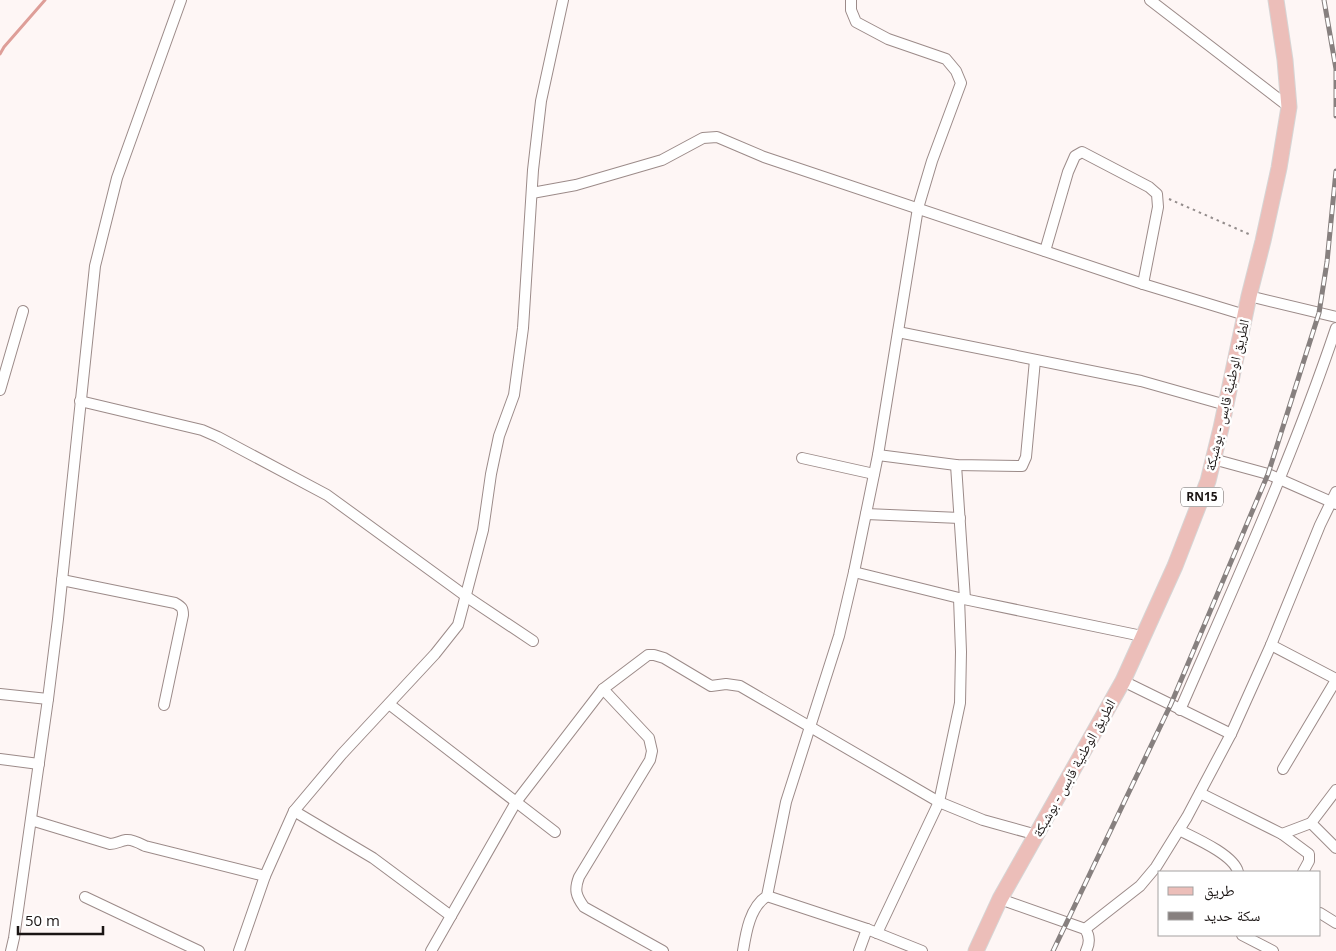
<svg xmlns="http://www.w3.org/2000/svg" width="1336" height="951" font-family="'Open Sans','Noto Naskh Arabic',sans-serif">
<rect width="100%" height="100%" fill="#fef6f5"/>
<g fill="none" stroke-linecap="round" stroke-linejoin="round">
<!-- stream -->
<path stroke="#de9e98" stroke-width="3" d="M 0,54 L 4,47 L 45,0"/>
<!-- street casing -->
<g stroke="#9c8b89" stroke-width="12">
<g id="street">
<path d="M 1150,0 L 1289,107"/>
<path d="M 532,193 L 576,185 L 662,160 L 703,138 L 717,137 L 764,157 L 1143,284 L 1245,315"/>
<path d="M 1045,251 L 1068,172 L 1075,156 L 1082,152 L 1149,187 L 1157,194 L 1158,207 L 1143,284"/>
<path d="M 1249,296 L 1336,317"/>
<path d="M 898,332 L 1141,381 L 1226,405"/>
<path d="M 0,390 L 23,311"/>
<path d="M 80,401 L 202,430 L 218,437 L 327,495 L 467,597 L 533,641"/>
<path d="M 878,455 L 956,465 L 1022,466 L 1026,457 L 1035,360"/>
<path d="M 802,458 L 874,474"/>
<path d="M 1213,459 L 1268,474 L 1336,504"/>
<path d="M 956,465 L 965,599"/>
<path d="M 866,514 L 960,518"/>
<path d="M 854,572 L 959,598 L 1142,636"/>
<path d="M 62,580 L 175,603 C 182,607 183,608 183,615 L 164,705"/>
<path d="M 1271,645 L 1336,679"/>
<path d="M 1123,681 L 1231,734"/>
<path d="M 603,689 L 649,738 L 652,751 L 650,760 L 579,877 C 574,890 576,896 584,907 L 663,951"/>
<path d="M 0,694 L 48,699"/>
<path d="M 389,704 L 555,832"/>
<path d="M 1180,710 C 1235,584 1292,459 1336,328"/>
<path d="M 0,759 L 39,764"/>
<path d="M 1283,769 L 1336,680"/>
<path d="M 1200,793 L 1282,834 L 1311,823 L 1336,790"/>
<path d="M 294,811 L 373,858 L 451,916"/>
<path d="M 31,820 L 110,844 C 116,844 120,841 126,840 C 132,839 139,843 145,846 L 265,876"/>
<path d="M 1311,823 L 1336,848"/>
<path d="M 1179,830 C 1195,838 1234,855 1238,872"/>
<path d="M 1282,834 L 1309,854 L 1309,861 L 1303,872"/>
<path d="M 767,896 L 867,929 L 922,951"/>
<path d="M 85,897 L 199,951"/>
<path d="M 1000,899 L 1085,929 C 1090,936 1090,943 1086,951"/>
<path d="M 1320,913 L 1336,923"/>
<path d="M 1085,929 L 1140,886 L 1156,867 L 1187,817 L 1231,734 L 1271,645 L 1320,525 L 1336,492"/>
<path d="M 877,933 L 939,802 L 960,703 L 961,652 L 959,598"/>
<path d="M 1242,935 L 1273,951"/>
<path d="M 11,951 L 14,938 L 48,699 L 58,619 L 95,266 L 117,178 L 181,0"/>
<path d="M 239,951 L 265,876 L 294,811 L 342,754 L 435,654 L 458,625 L 483,530 L 491,474 L 499,436 L 514,395 L 523,328 L 533,170 L 541,101 L 563,0"/>
<path d="M 431,951 L 516,802 L 603,689 L 648,655 L 654,655 L 664,658 L 711,686 L 726,684 L 740,686 L 939,802 L 983,820 L 1037,835"/>
<path d="M 743,951 C 746,932 750,907 767,896 L 786,802 L 839,636 L 854,572 L 878,455 L 918,208 L 932,161 L 961,83 L 956,71 L 946,59 L 888,39 L 856,22 L 851,10 L 851,0"/>
<path d="M 859,951 L 867,929"/>
</g>
</g>
<!-- primary casing -->
<g stroke="#d6d5d5" stroke-width="17">
<path id="primary" d="M 976,951 L 1000,899 L 1123,681 L 1175,566 L 1208,481 L 1221,428 L 1249,296 L 1263,241 L 1279,168 L 1289,107 L 1285,60 L 1276,0"/>
</g>
<!-- path -->
<path stroke="#948d8c" stroke-width="2" stroke-dasharray="2.5 4" stroke-linecap="butt" d="M 1169,199 L 1251,235"/>
<!-- street -->
<use href="#street" stroke="#fff" stroke-width="10"/>
<!-- primary -->
<use href="#primary" stroke="#ecbeb9" stroke-width="15"/>
<!-- rail casing -->
<g stroke="#87807f" stroke-width="5">
<g id="rail">
<path d="M 1324,0 L 1336,69 L 1336,116"/>
<path d="M 1053,951 L 1171,704 L 1268,474 L 1319,313 L 1327,262 L 1336,171"/>
</g>
</g>
<!-- rail -->
<use href="#rail" stroke="#fff" stroke-width="3" stroke-dasharray="9" stroke-linecap="butt"/>
</g>
<g text-anchor="middle" stroke-width="5" stroke-linejoin="round" paint-order="stroke">
<!-- shield labels -->
<rect fill="#fff" stroke="#5f5b5a" stroke-width="1" x="1181" y="487.5" width="42" height="19" rx="4"/>
<g font-size="12" font-weight="bold" fill="#1b1514">
<text x="1202" y="501">RN15</text>
</g>
<!-- street labels -->
<g font-size="14" fill="#1b1514" stroke="#fff">
<text transform="translate(1227 395) rotate(-77)" y="5">الطريق الوطنية قابس - بوشبكة</text>
<text transform="translate(1074 768) rotate(-61)" y="5">الطريق الوطنية قابس - بوشبكة</text>
</g>
</g>
<!-- legend -->
<rect x="1158" y="871" width="162" height="65" fill="#ffffff" stroke="#a4a1a1"/>
<rect x="1168" y="887" width="25" height="8" fill="#ecbeb9" stroke="#a4a1a1"/>
<text x="1204" y="896" font-size="15" fill="#1b1514">طريق</text>
<rect x="1168" y="912" width="25" height="8" fill="#87807f" stroke="#a4a1a1"/>
<text x="1204" y="921" font-size="15" fill="#1b1514">سكة حديد</text>
<!-- scale -->
<path d="M18 926v8h85v-8" fill="none" stroke="#1b1514" stroke-width="2.5"/>
<text x="25" y="926" font-size="15" fill="#1b1514" stroke="#ffffff" stroke-width="4" paint-order="stroke">50 m</text>
</svg>
